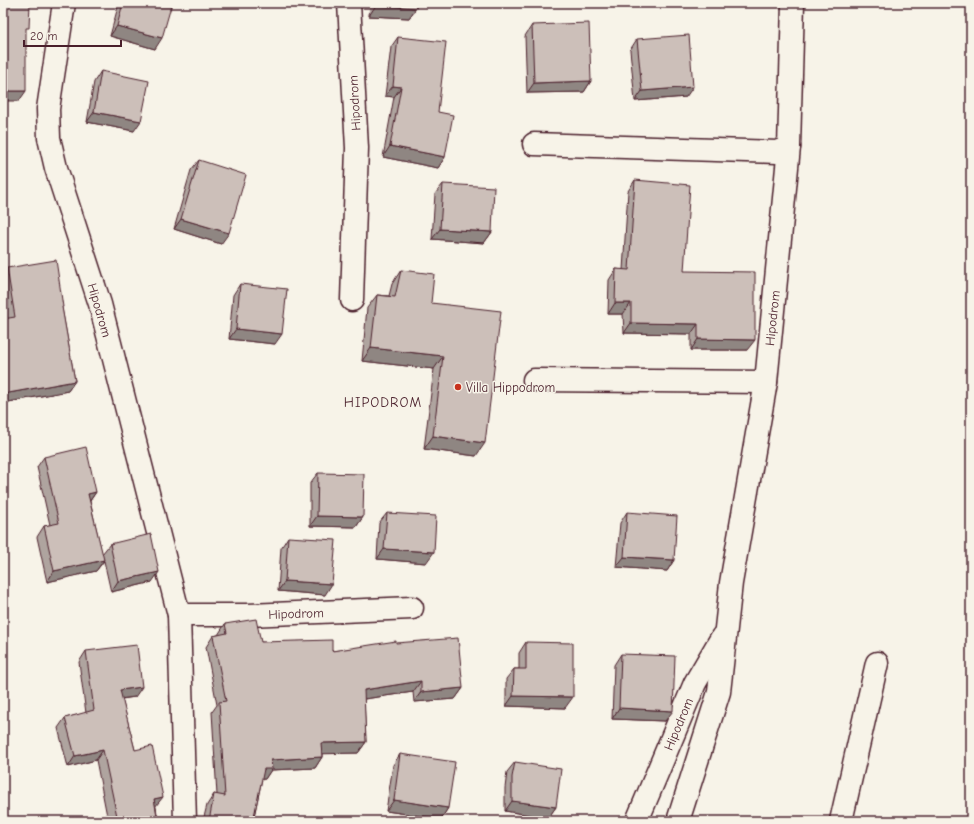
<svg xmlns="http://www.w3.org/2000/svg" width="974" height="824" font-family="'Comic Neue',sans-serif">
<rect width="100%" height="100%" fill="#f7f3e8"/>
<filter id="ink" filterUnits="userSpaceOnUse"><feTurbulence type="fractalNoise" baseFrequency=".025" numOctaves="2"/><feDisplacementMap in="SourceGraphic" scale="8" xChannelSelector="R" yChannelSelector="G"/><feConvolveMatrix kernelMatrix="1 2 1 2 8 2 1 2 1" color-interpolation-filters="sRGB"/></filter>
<g filter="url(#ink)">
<!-- pitch -->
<path fill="#ded4cc" stroke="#947a7c" d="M 971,778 L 971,821 L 966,821 Z"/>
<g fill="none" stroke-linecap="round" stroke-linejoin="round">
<!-- minor casing -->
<g stroke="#4a1f2b" stroke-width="25">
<g id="minor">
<path d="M 64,3 L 48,109 L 49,138 L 56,168 L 100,304 L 179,615 L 185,821"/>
<path d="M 349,3 L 357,148 L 352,300"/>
<path d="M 534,144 L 777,152 L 789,147"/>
<path d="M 534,380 L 766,382"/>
<path d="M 179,615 L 248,615 L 412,608"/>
<path d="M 637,821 L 695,683 L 722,637"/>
<path d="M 678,821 L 719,692 L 731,583 L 766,382 L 789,147 L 793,3"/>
<path d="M 841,821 L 877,663"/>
</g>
</g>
<!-- minor -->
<use href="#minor" stroke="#f7f3e8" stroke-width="22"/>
</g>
<!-- wall -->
<g fill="#afa49f" stroke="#4a1f2b">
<path d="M 119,3 L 172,3 L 155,49 L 110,36 Z"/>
<path d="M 370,3 L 417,3 L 416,8 L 409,18 L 369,16 Z"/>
<path d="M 532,25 L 591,81 L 584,92 L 527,93 L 525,36 Z"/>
<path d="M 398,37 L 438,112 L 445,157 L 438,168 L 383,157 L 394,97 L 385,96 L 391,47 Z"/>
<path d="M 637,39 L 686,97 L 635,101 L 630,50 Z"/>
<path d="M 101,71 L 134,131 L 87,122 L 94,82 Z"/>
<path d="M 199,160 L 221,244 L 174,229 L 191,170 Z"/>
<path d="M 635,180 L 684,271 L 747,350 L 691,350 L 691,334 L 624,333 L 623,314 L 608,314 L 609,280 L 616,269 L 623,270 L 628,191 Z"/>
<path d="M 443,184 L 492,232 L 484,243 L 432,239 L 435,194 Z"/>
<path d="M 7,268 L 62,308 L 75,381 L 68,391 L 3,403 L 3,319 L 6,319 L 3,299 L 3,274 Z"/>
<path d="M 401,270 L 431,303 L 476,456 L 424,449 L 434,369 L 362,361 L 367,308 L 377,295 L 389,296 L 392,284 Z"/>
<path d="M 240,284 L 275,344 L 229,339 L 233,295 Z"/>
<path d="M 44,457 L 96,492 L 90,501 L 102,554 L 110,544 L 152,582 L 111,592 L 104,561 L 96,571 L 47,582 L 37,537 L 44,526 L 50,525 L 37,467 Z"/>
<path d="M 318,473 L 363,517 L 356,527 L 310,526 L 310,483 Z"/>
<path d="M 627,512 L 674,560 L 667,571 L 616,567 L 620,523 Z"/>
<path d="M 387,513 L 426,563 L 377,559 L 379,523 Z"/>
<path d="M 288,537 L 325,595 L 278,591 L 281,548 Z"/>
<path d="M 225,624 L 261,642 L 332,651 L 396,643 L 463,688 L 455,699 L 414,702 L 413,692 L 364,699 L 366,742 L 358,753 L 322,753 L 322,757 L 315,768 L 271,770 L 265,779 L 262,779 L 253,821 L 203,821 L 207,805 L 214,794 L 217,795 L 212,712 L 217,705 L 206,647 L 213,636 L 218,635 Z"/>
<path d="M 526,642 L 565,708 L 506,706 L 506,679 L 514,669 L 519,669 L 519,653 Z"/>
<path d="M 86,651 L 135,697 L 122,699 L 135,750 L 156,807 L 158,821 L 108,821 L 96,760 L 68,767 L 58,728 L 65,718 L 86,713 L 79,662 Z"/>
<path d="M 621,654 L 665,721 L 612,719 L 614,665 Z"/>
<path d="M 400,754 L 448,808 L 441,819 L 386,811 L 393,765 Z"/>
<path d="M 515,762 L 556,807 L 548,818 L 505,811 L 505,788 L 507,772 Z"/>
</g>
<!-- shaded-wall -->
<g fill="#8f8682" stroke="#4a1f2b">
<path d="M 267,3 L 294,3 L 293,5 Z"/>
<path d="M 376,5 L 416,8 L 409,18 L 369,16 Z"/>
<path d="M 117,26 L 162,38 L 155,49 L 110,36 Z"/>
<path d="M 591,81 L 584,92 L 527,93 L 534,83 Z"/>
<path d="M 393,86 L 401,87 L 394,97 L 385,96 Z"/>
<path d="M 693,87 L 686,97 L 635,101 L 642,91 Z"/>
<path d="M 3,91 L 26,91 L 19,101 L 3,101 Z"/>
<path d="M 94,112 L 141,121 L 134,131 L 87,122 Z"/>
<path d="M 390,146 L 445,157 L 438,168 L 383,157 Z"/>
<path d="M 181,219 L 229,233 L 221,244 L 174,229 Z"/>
<path d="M 440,229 L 492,232 L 484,243 L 432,239 Z"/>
<path d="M 615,303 L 631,303 L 623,314 L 608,314 Z"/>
<path d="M 631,323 L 698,324 L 691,334 L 624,333 Z"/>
<path d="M 236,329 L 282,334 L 275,344 L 229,339 Z"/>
<path d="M 698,339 L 755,340 L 747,350 L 691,350 Z"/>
<path d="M 371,348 L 443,356 L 434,369 L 362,361 Z"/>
<path d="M 75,381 L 68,391 L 3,403 L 3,394 Z"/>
<path d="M 433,436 L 485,443 L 476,456 L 424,449 Z"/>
<path d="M 96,492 L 89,502 L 88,494 Z"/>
<path d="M 317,516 L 363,517 L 356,527 L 310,526 Z"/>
<path d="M 384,549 L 434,552 L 426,563 L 377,559 Z"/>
<path d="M 624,557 L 674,560 L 667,571 L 616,567 Z"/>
<path d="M 104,560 L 96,571 L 47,582 L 54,571 Z"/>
<path d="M 159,572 L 152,582 L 111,592 L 118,581 Z"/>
<path d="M 285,581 L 332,584 L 325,595 L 278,591 Z"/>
<path d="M 421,681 L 413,692 L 357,700 L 364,690 Z"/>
<path d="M 142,687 L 135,697 L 112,700 L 120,690 Z"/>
<path d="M 463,688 L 455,699 L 414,702 L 421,692 Z"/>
<path d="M 513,696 L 573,697 L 565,708 L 506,706 Z"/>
<path d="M 619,708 L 673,711 L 665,721 L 612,719 Z"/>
<path d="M 366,742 L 358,753 L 314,754 L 321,743 Z"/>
<path d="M 103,750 L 96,760 L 68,767 L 75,756 Z"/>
<path d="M 322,757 L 315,768 L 271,770 L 265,779 L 256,780 L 264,769 L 271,760 Z"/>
<path d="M 163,797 L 155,807 L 154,799 Z"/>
<path d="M 394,800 L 448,808 L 441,819 L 386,811 Z"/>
<path d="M 512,801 L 556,807 L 548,818 L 505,811 Z"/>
</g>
<!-- building -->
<g fill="#ccbfb9" stroke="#4a1f2b">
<path d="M 3,3 L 30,3 L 29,28 L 26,28 L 26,91 L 3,91 Z"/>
<path d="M 123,3 L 172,3 L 162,38 L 117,26 Z"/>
<path d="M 377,3 L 417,3 L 416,8 L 376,5 Z"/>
<path d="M 589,23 L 591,81 L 534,83 L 532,25 Z"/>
<path d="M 689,35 L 693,87 L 642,91 L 637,39 Z"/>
<path d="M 398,37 L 446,42 L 438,112 L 453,115 L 445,157 L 390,146 L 401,87 L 393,86 Z"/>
<path d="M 101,71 L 149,81 L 141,121 L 94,112 Z"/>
<path d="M 199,160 L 246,175 L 229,233 L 181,219 Z"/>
<path d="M 635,180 L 690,185 L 684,271 L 755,272 L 755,340 L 698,339 L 698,324 L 631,323 L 631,303 L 615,303 L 616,269 L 629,270 Z"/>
<path d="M 443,184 L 494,187 L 492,232 L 440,229 Z"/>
<path d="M 56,260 L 63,307 L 62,307 L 75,381 L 3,394 L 3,319 L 15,317 L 7,268 Z"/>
<path d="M 401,270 L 434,274 L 431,303 L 501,311 L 485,443 L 433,436 L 443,356 L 371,348 L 377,295 L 395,297 Z"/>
<path d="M 240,284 L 287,289 L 282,334 L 236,329 Z"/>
<path d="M 86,447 L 96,492 L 88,494 L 104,560 L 54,571 L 44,526 L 59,523 L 44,457 Z"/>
<path d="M 318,473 L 364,474 L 363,517 L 317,516 Z"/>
<path d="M 627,512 L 677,516 L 674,560 L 624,557 Z"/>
<path d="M 387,513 L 436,516 L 434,552 L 384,549 Z"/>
<path d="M 151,534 L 159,572 L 118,581 L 110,544 Z"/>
<path d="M 288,537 L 336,540 L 332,584 L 285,581 Z"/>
<path d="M 256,619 L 261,642 L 332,640 L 332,651 L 396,641 L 396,643 L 458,638 L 463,688 L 421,692 L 421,681 L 364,690 L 366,742 L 321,743 L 322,757 L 271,760 L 272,769 L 264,769 L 253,821 L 209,821 L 214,794 L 225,796 L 219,702 L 226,701 L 213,636 L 227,633 L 225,624 Z"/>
<path d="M 526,642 L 573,643 L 573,697 L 513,696 L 514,669 L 526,669 Z"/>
<path d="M 137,645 L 142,687 L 120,690 L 135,750 L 152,746 L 163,797 L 154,799 L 158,821 L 118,821 L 103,750 L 75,756 L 65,718 L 94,710 L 86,651 Z"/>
<path d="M 621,654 L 675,656 L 673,711 L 619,708 Z"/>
<path d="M 400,754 L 455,762 L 448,808 L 394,800 Z"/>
<path d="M 515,762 L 561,769 L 556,807 L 512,801 L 512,777 Z"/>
</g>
</g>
<!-- markers -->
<circle fill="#c8321e" stroke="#f7f3e8" stroke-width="1.5" cx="458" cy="387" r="4"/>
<g text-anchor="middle" stroke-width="3" stroke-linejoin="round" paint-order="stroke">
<!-- street labels -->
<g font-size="13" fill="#4a1f2b" stroke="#f7f3e8">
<text transform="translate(354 103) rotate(-93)" y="5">Hipodrom</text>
<text transform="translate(100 310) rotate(74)" y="5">Hipodrom</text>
<text transform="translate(772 318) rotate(-84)" y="5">Hipodrom</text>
<text transform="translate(296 613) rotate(-2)" y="5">Hipodrom</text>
<text transform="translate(678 724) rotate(-67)" y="5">Hipodrom</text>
</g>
<!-- poi labels -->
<g font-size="13" fill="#4a1f2b" stroke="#f7f3e8" text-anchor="start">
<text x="466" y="392">Villa Hippodrom</text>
</g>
<!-- neighbourhood labels -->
<g font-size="14" letter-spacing="1" fill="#4a1f2b" stroke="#f7f3e8">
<text x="383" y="407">HIPODROM</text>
</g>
</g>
<!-- margin -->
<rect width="974" height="824" fill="none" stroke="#f7f3e8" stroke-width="16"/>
<rect x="8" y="8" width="958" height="808" fill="none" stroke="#4a1f2b" stroke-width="1.5" filter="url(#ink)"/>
<!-- scale -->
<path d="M24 40v6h97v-6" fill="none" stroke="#4a1f2b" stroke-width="2"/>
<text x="30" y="40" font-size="12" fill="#4a1f2b" stroke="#f7f3e8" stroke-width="3" paint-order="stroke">20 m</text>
</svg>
